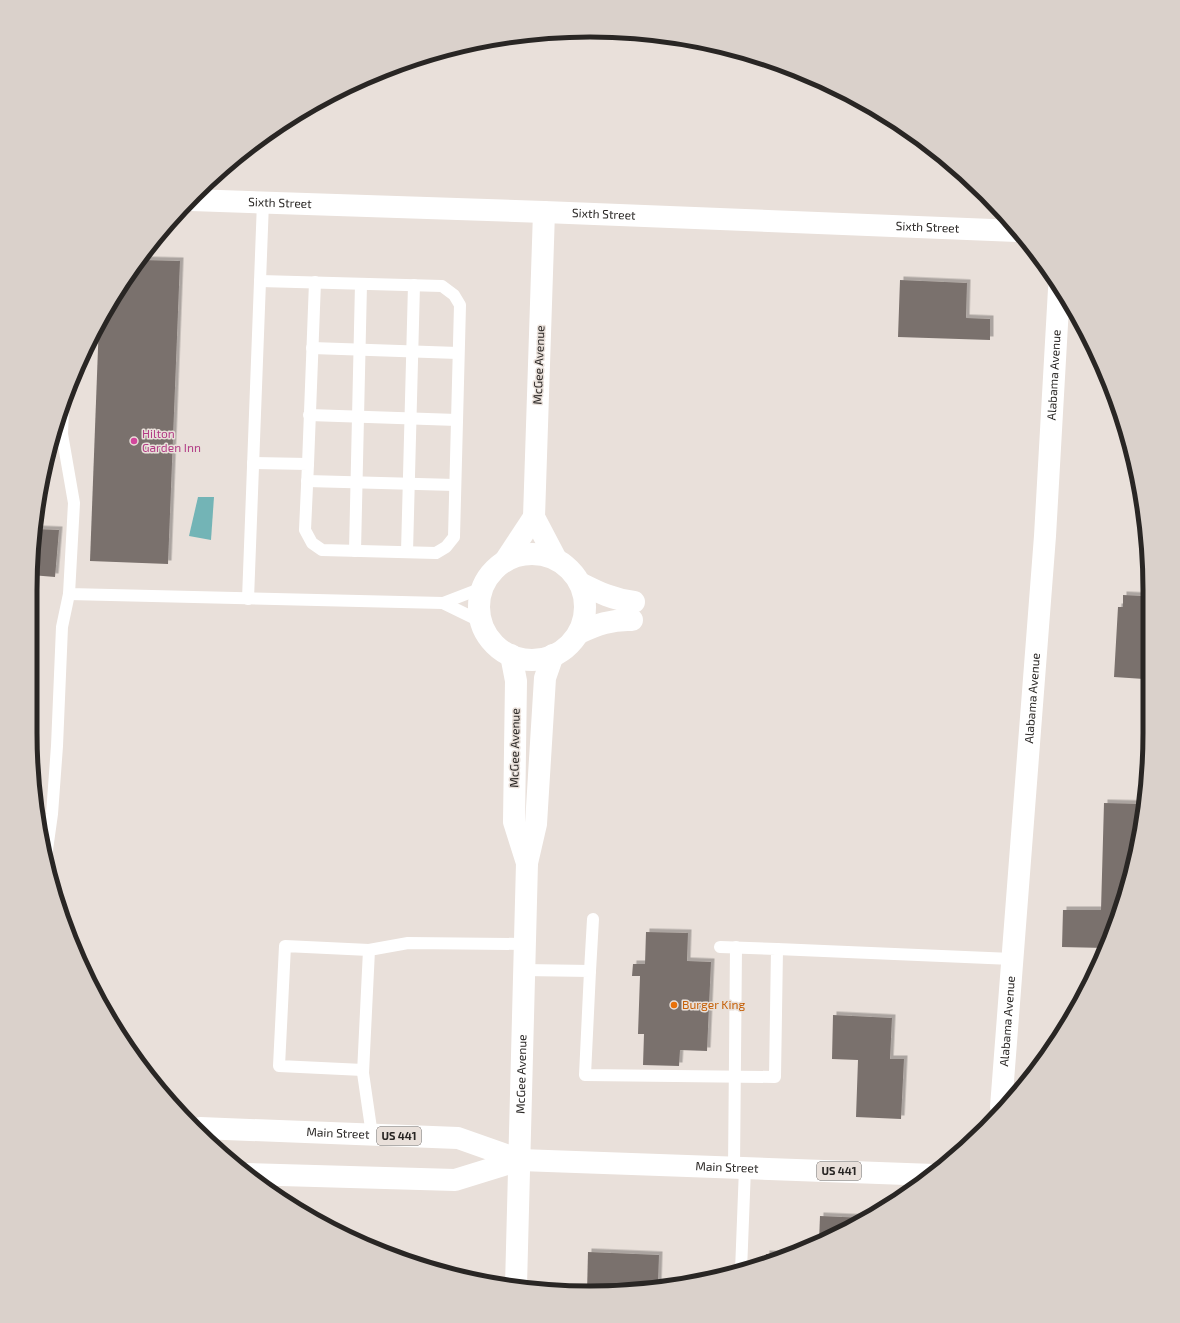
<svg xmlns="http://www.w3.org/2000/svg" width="1180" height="1323" font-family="'Exo 2',sans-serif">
<defs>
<filter id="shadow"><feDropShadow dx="3.5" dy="-3.5" stdDeviation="0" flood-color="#0004"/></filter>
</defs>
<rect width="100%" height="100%" fill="#e9e0da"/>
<!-- water -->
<path fill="#73b4b6" d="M 198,497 L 214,497 L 211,540 L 189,536 Z"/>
<!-- building -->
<g fill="#7a716d" filter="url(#shadow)">
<path d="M 141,260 L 180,261 L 168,564 L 90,561 L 99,322 L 105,310 Z"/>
<path d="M 900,280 L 967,283 L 966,318 L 990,319 L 990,340 L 898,337 Z"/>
<path d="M 34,529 L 59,530 L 55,577 L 31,575 L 31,554 Z"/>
<path d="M 1123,595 L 1143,596 L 1142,612 L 1148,613 L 1144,679 L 1114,677 L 1118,607 L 1123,607 Z"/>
<path d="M 1104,803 L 1143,804 L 1131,878 L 1105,948 L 1062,947 L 1063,910 L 1101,910 Z"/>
<path d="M 646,932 L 688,933 L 687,961 L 711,962 L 707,1051 L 680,1050 L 679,1066 L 643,1065 L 644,1034 L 638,1034 L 640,976 L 632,976 L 633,964 L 645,964 Z"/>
<path d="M 833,1015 L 892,1018 L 890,1059 L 904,1059 L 901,1119 L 856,1117 L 858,1060 L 832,1059 Z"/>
<path d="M 820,1216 L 865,1218 L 837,1235 L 819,1242 Z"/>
<path d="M 588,1252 L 659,1255 L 658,1284 L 587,1293 Z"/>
<path d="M 766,1254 L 785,1255 L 766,1262 Z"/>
</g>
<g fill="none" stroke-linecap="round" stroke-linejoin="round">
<!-- lane -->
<g stroke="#fff" stroke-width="12">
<path d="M 312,348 L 458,353"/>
<path d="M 63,409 L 62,434 L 74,503 L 69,594 L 443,603 L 482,588"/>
<path d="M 309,415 L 457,420"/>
<path d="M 253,463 L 308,464 L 305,530 L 312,543 L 322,550 L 436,553 L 446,547 L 454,537 L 460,305 L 454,295 L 442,286 L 260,281"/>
<path d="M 308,464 L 315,282"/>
<path d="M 307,481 L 455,485"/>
<path d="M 355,551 L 361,284"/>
<path d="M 407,552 L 414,285"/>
<path d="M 248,599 L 263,202"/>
<path d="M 443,603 L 482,622"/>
<path d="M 46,857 L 52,814 L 57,746 L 62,627 L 69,594"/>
<path d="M 777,949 L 1012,959"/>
<path d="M 524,970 L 590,971 L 585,1075 L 775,1077 L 777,949 L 720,947"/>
<path d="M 590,971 L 593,919"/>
<path d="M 363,1070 L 279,1066 L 285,946 L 369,950"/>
<path d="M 372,1135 L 363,1073 L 369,950 L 408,943 L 524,944"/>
<path d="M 734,1168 L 736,947"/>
<path d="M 741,1271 L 745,1168"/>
</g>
<!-- street -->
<g stroke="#fff" stroke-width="22">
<path id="s1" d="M 191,200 L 544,212 L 1017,231"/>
<path d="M 544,212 L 534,517 L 556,559"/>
<circle cx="532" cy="607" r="53"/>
<path d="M 505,561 L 534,517"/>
<path d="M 580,583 C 600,593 612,599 634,602"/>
<path d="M 579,633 C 596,625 612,619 632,620"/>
<path d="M 511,655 L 516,681 L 514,822 L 527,863"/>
<path id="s2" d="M 516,1286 L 527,863 L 536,824 L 545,678 L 553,655"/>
</g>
<!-- secondary -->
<path stroke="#fff" stroke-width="22" id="s3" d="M 1001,1107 L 1045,536 L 1059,289"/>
<!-- primary -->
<g stroke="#fff" stroke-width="22">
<path id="s4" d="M 200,1128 L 458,1138 L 520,1160 L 934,1175"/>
<path d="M 246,1174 L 455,1180 L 520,1160"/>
</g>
</g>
<!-- markers -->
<circle fill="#d1479c" stroke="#e9e0da" stroke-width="1.5" cx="134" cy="441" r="4"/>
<circle fill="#e8710a" stroke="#e9e0da" stroke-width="1.5" cx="674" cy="1005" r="4"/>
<g text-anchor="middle" stroke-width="3" stroke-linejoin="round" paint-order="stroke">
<!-- shield labels -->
<g fill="#e9e0da" stroke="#635e5b" stroke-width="1">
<rect x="377" y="1127" width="44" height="18" rx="3"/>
<rect x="817" y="1162" width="44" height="18" rx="3"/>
</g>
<g font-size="11" font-weight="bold" fill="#292624">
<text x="399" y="1140">US 441</text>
<text x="839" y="1175">US 441</text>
</g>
<!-- street labels -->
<g font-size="12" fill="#292624" stroke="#e9e0da">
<text dy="4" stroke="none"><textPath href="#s1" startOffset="89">Sixth Street</textPath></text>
<text dy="4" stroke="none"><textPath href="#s1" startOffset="413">Sixth Street</textPath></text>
<text dy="4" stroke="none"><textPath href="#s1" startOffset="737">Sixth Street</textPath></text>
<text transform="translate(539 365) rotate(-88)" y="4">McGee Avenue</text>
<text dy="4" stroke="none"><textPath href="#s3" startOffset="734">Alabama Avenue</textPath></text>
<text dy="4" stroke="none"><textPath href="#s3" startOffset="410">Alabama Avenue</textPath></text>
<text transform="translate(515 748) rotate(-89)" y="4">McGee Avenue</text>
<text dy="4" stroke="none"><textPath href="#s3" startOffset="86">Alabama Avenue</textPath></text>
<text dy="4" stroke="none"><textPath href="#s2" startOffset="212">McGee Avenue</textPath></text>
<text dy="4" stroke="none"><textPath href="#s4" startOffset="138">Main Street</textPath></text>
<text dy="4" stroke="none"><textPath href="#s4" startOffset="531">Main Street</textPath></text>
</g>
<!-- hotel labels -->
<g font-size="12" fill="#b23c85" stroke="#e9e0da" text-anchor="start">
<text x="142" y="438">Hilton<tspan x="142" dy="14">Garden Inn</tspan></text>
</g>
<!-- food labels -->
<g font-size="12" fill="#c56008" stroke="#e9e0da" text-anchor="start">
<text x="682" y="1009">Burger King</text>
</g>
</g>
<!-- crop -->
<path d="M0 0H1180V1323H0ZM590 37H590A553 553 0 0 1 1143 590V733A553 553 0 0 1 590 1286H590A553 553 0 0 1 37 733V590A553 553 0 0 1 590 37Z" fill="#dad1cb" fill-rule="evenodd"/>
<path fill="none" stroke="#292624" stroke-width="5" d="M590 37H590A553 553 0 0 1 1143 590V733A553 553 0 0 1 590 1286H590A553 553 0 0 1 37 733V590A553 553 0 0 1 590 37Z"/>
</svg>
